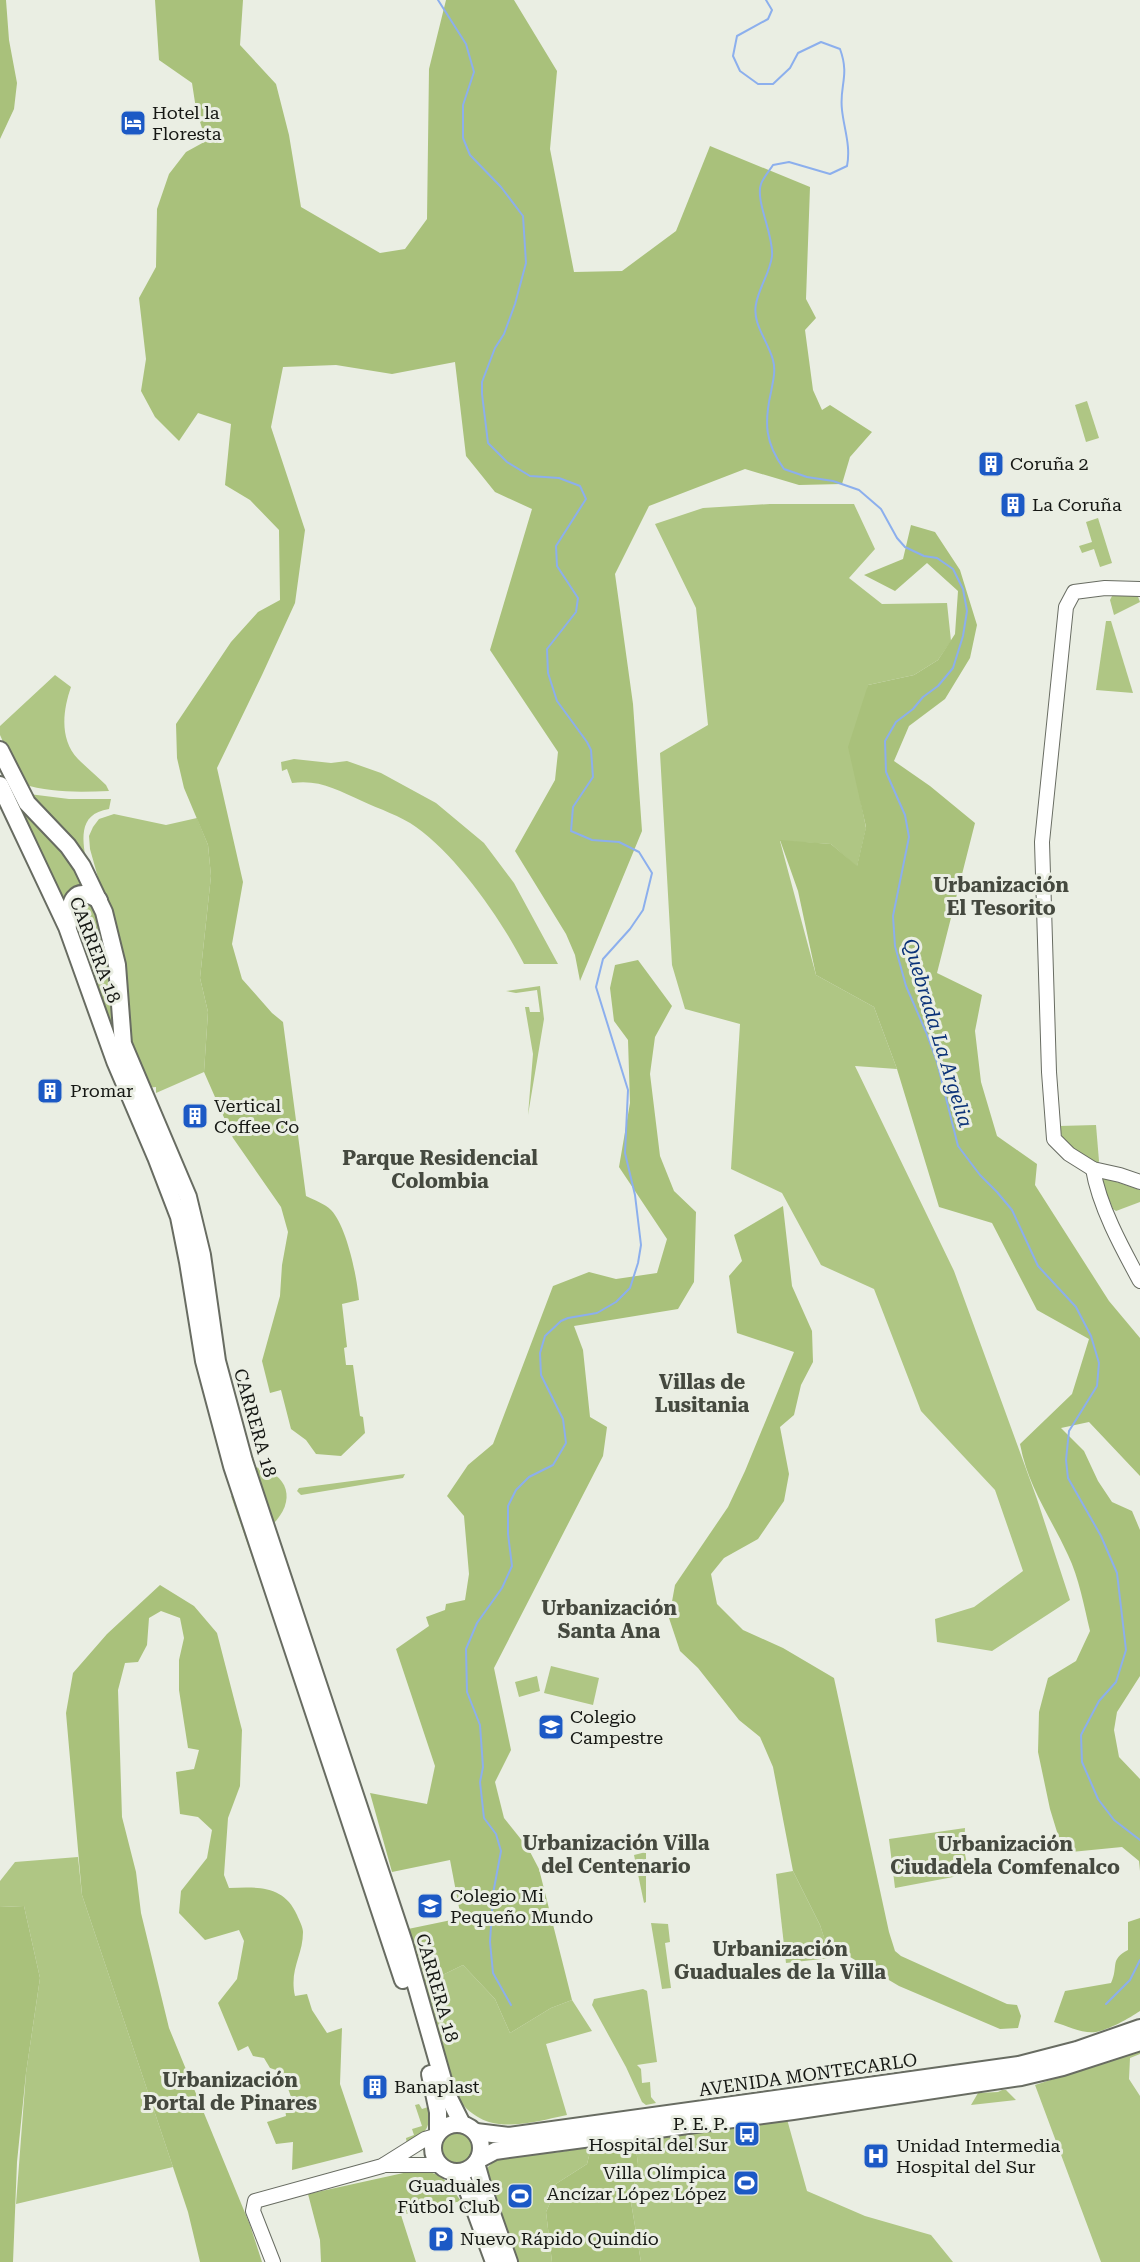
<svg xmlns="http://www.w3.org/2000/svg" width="1140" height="2262" font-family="'Roboto Serif',serif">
<rect width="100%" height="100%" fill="#eaeee3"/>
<!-- green -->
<g fill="#afc684">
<path d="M 1087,401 L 1099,438 L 1086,442 L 1075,405 Z"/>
<path d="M 770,504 L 854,504 L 875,549 L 849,578 L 882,604 L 947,603 L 951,641 L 938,660 L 914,675 L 868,685 L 860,797 L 866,828 L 857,867 L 831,844 L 780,841 L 816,975 L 874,1007 L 897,1069 L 855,1066 L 954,1271 L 1037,1499 L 1070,1600 L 992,1651 L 937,1642 L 935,1619 L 974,1607 L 1023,1571 L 995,1490 L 921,1411 L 874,1289 L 821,1265 L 782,1193 L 731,1169 L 740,1024 L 685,1009 L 672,965 L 660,753 L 708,725 L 696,608 L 655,524 L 703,508 Z"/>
<path d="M 1098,518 L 1112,563 L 1100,567 L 1094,549 L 1082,553 L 1079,546 L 1092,542 L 1086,522 Z"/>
<path d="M 1137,594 L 1140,602 L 1114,615 L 1110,600 L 1112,596 Z"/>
<path d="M 1106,621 L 1111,621 L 1133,693 L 1096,690 Z"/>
<path d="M 55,675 L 71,687 C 63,710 59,739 78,759 C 87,768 97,776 106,785 L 109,791 C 79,792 51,793 22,784 L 0,735 L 0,726 Z"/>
<path d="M 294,759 L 331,763 L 347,761 L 381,773 L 436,803 L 484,843 L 514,883 L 558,964 L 524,964 C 501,919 457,856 416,827 C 401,816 379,809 362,801 C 338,790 319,779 292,783 L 287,769 L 282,771 L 281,762 Z"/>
<path d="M 29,794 L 69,799 L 111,799 L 109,809 C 76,814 83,842 87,866 Z"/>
<path d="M 15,802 L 22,806 L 64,850 L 87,890 L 66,904 Z"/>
<path d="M 114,814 L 166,825 L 197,818 L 208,845 L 211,876 L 200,978 L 208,1012 L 204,1072 L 156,1093 L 156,1087 L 146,1088 L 132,1054 L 104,899 L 90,849 L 89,836 L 93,827 L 99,819 Z"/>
<path d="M 88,898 C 113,937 112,989 116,1034 L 112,1030 L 73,913 L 76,901 Z"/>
<path d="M 540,986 L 544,1019 L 528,1115 L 533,1054 L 525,1007 L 529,1007 L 530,1012 L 540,1012 L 537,990 L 516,993 L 506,991 Z"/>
<path d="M 1096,1125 L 1099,1161 L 1098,1163 C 1080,1155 1062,1146 1059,1126 Z"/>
<path d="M 1102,1177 L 1140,1190 L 1140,1202 L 1116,1211 L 1113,1209 L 1100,1178 Z"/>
<path d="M 255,1467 C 289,1473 297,1501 272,1525 Z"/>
<path d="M 405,1474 L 403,1478 L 301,1495 L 297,1491 L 299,1488 Z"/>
<path d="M 231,1496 L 235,1497 L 319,1752 Z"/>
<path d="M 551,1666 L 599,1678 L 593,1705 L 544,1693 Z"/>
<path d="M 537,1676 L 540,1691 L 519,1697 L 515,1682 Z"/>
<path d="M 965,1828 L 964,1849 L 969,1874 L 895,1888 L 889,1839 Z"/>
<path d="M 646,1852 L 646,1902 L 644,1903 L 634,1855 Z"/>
<path d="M 78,1857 L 82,1895 L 173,2167 L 16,2204 L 26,2073 L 40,1978 L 24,1906 L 0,1907 L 0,1881 L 15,1862 Z"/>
<path d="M 793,1871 L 820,1925 L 831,1958 L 786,1963 L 776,1874 Z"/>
<path d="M 651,1923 L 668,1924 L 670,1942 L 665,1943 L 671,1988 L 662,1989 Z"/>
<path d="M 463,1965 L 495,1999 L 510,2033 L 551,2008 L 572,2000 L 592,2031 L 546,2044 L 567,2115 C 542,2120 514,2129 489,2122 C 482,2120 470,2113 465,2107 C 444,2084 432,2015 424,1984 Z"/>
<path d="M 643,1989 L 647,1991 L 657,2062 L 637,2065 L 641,2069 L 642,2083 L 650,2082 L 651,2097 L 656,2103 L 646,2105 L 642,2102 L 626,2067 L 592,2005 L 594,1999 Z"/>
<path d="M 1140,2051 L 1140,2054 L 1130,2058 L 1129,2079 L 1140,2096 L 1140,2262 L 1101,2262 L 1035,2085 Z"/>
<path d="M 1002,2090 L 1006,2090 L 1016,2100 L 971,2105 L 978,2093 L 998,2092 Z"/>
<path d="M 419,2104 L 422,2109 L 428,2107 C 432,2130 424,2133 407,2145 L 406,2138 L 414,2135 L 412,2129 L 422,2126 L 415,2105 Z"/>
<path d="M 785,2112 L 807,2191 L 865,2216 L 931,2235 L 953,2262 L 641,2262 L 631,2202 L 638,2165 L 635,2140 L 673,2136 L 674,2127 Z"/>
<circle cx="457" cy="2148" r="16"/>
<path d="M 592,2144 L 587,2164 L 551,2187 L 550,2203 L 546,2212 L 552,2262 L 514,2262 L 485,2179 L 488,2167 L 497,2158 L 540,2151 L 553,2153 L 586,2148 Z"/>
</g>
<!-- forest -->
<g fill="#a9c17b">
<path d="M 0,0 L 6,0 L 9,40 L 17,83 L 14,109 L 0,139 Z"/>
<path d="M 155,0 L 243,0 L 240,45 L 276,84 L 289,135 L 301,207 L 380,253 L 405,249 L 427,219 L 429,69 L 446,0 L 514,0 L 557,71 L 550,149 L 574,272 L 622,271 L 676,231 L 710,146 L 810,187 L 806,299 L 816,318 L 805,330 L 813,390 L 822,410 L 830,405 L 872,432 L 850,457 L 842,484 L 799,485 L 745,469 L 649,506 L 615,574 L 633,704 L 642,831 L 580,981 L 575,955 L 566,934 L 515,851 L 555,780 L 558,752 L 490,650 L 532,509 L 495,492 L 466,456 L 455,362 L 392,374 L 336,365 L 283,367 L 271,427 L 305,530 L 295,603 L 262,675 L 217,768 L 243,882 L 232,944 L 242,979 L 272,1013 L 283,1022 L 306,1196 C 314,1200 325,1204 331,1210 C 347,1227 357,1277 359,1300 L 342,1304 L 347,1347 L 344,1348 L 346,1365 L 353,1365 L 360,1416 L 363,1417 L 365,1433 L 341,1456 L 316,1454 L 306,1440 L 291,1429 L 281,1390 L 270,1393 L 262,1361 L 280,1296 L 282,1265 L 288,1232 L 281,1207 L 233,1138 L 204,1072 L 208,1012 L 200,978 L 211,876 L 208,845 L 184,788 L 177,758 L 176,724 L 231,642 L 258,612 L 280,600 L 279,530 L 250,500 L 225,485 L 231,424 L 198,413 L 179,441 L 155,417 L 141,391 L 146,359 L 139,298 L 156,267 L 157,209 L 169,174 L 186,152 L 206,141 L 196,109 L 192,83 L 159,60 Z"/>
<path d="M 911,525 L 935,532 L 960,570 L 977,625 L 970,658 L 945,699 L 909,726 L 894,761 L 930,786 L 975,823 L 937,973 L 982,995 L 975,1031 L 981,1082 L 997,1136 L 1037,1164 L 1035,1185 L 1109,1301 L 1140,1338 L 1140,1476 L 1089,1422 L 1061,1428 L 1084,1451 L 1098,1481 L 1112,1502 L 1132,1511 L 1140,1530 L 1140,1676 L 1117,1712 L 1114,1730 L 1119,1757 L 1140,1779 L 1140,1871 L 1139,1861 L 1122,1847 L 1061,1853 L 1061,1845 L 1050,1809 L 1038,1752 L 1039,1712 L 1048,1678 L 1076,1661 L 1090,1631 C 1084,1606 1079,1578 1068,1555 C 1050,1516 1028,1487 1020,1444 L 1072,1394 L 1089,1339 L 1037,1310 L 992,1223 L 939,1207 L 897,1069 L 874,1007 L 816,975 L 798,891 L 780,840 L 831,844 L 857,866 L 866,827 L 848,747 L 868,685 L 914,675 L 938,660 L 955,634 L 958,591 L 927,563 L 895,591 L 864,575 L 903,559 Z"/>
<path d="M 638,960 L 672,1006 L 655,1037 L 650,1074 L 660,1156 L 674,1191 L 696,1212 L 694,1282 L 678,1309 L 574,1326 L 583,1350 L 590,1417 L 607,1427 L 603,1456 L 494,1668 L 511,1750 L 495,1782 L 504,1818 L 528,1848 L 539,1869 L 572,2000 L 551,2008 L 510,2033 L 495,1999 L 463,1965 L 424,1984 L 408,1929 L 461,1918 L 450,1860 L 392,1872 L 370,1793 L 427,1804 L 435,1766 L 396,1649 L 429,1626 L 426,1617 L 445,1610 L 446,1604 L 465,1600 L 469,1574 L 464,1516 L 447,1496 L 468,1465 L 493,1444 L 553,1286 L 589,1272 L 616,1279 L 657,1273 L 667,1239 L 619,1167 L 630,1103 L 628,1040 L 614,1021 L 610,988 L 615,965 Z"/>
<path d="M 783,1206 L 792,1286 L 812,1331 L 813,1362 L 801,1385 L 794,1415 L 780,1427 L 789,1474 L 784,1501 L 758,1539 L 724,1558 L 711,1574 L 717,1604 L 743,1630 L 783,1648 L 834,1678 L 889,1932 L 895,1951 L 901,1956 L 1007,2004 L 1017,2005 L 1021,2016 L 1018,2028 L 1000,2029 L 899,1986 L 845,1954 L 829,1953 L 820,1925 L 793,1871 L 773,1767 L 760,1737 L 739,1720 L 698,1668 L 680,1651 L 669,1618 L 675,1585 L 728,1507 L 745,1471 L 794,1352 L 737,1333 L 729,1276 L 742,1261 L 734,1235 Z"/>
<path d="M 160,1585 L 194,1606 L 217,1633 L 242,1730 L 240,1786 L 228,1818 L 224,1875 L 229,1888 C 257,1887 284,1885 297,1915 C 299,1920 303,1927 303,1932 C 303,1956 289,1969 295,1996 L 307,1994 L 312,2010 L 327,2033 L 342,2028 L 340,2084 L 363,2152 L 292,2170 L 293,2142 L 276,2144 L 267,2122 L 286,2116 L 285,2108 L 294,2105 L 282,2072 L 270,2068 L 264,2058 L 253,2056 L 248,2046 L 238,2051 L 218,2003 L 237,1979 L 244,1941 L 239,1930 L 205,1940 L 179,1913 L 181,1891 L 207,1858 L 212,1830 L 198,1817 L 180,1814 L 176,1772 L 194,1769 L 199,1750 L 188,1748 L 179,1690 L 179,1660 L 184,1638 L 180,1618 L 161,1611 L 149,1618 L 147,1645 L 138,1662 L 125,1663 L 118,1690 L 122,1817 L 136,1872 L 141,1913 L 169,2028 L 250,2225 L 262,2262 L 200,2262 L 188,2212 L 82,1895 L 66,1713 L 73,1673 L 107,1634 Z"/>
<path d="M 24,1906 L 40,1978 L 26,2073 L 17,2162 L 13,2262 L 0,2262 L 0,1907 Z"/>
<path d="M 1140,1918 L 1140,2011 C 1130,2018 1108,2030 1096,2032 C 1083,2034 1067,2026 1054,2022 L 1065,1991 L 1111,1983 C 1119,1966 1109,1960 1128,1950 L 1128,1922 Z"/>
<path d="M 635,2140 L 638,2165 L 631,2202 L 641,2262 L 552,2262 L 546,2212 L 550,2203 L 551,2187 L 587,2164 L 592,2144 Z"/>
<path d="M 417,2170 C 442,2172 447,2181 461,2201 L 401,2215 L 416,2262 L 321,2262 L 320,2240 L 308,2194 Z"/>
</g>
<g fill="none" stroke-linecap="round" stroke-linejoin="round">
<!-- stream -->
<g stroke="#8cafed" stroke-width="2">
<path d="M 438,0 L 466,44 L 474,72 L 463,105 L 463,138 L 470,155 L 501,187 L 523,216 L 526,263 L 515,304 L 504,334 L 495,348 L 482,382 L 482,394 L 488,443 L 507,462 L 530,476 L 559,478 L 580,486 L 586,499 L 556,546 L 557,566 L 578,598 L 576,612 L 547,649 L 548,673 L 557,701 L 587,742 L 591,750 L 593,777 L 573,807 L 571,831 L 592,840 L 619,842 L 639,852 L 652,873 L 643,910 L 630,929 L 603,959 L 596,987 L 628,1090 L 625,1153 L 635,1195 L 641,1245 L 638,1263 L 630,1288 L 616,1302 L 597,1313 L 568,1318 L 561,1321 L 545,1336 L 540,1353 L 541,1375 L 563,1419 L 566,1443 L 553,1465 L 529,1477 L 516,1490 L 508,1506 L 508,1534 L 512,1566 L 502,1588 L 477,1623 L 466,1649 L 467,1692 L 480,1725 L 483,1767 L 480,1782 L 484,1818 L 496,1834 L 501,1851 L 493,1894 L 490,1942 L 493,1973 L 511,2005"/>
<path d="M 766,0 L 772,10 L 768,19 L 737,36 L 733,56 L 740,71 L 758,84 L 773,84 L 790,68 L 798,53 L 821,42 L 840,49 C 850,76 839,86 842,110 C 844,129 851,146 847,166 L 830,174 L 789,162 L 773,165 C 770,170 763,178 761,184 C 755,201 774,235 772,256 C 770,273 759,287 756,304 C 752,324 768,341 773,360 C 776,371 773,381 771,392 C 764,423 765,443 784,469 L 807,477 L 833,481 L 859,490 L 881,509 L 897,538 L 905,547 L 924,556 L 937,558 L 953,569 L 963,589 L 967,611 L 963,636 L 953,668 L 938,686 L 923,697 L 913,709 L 896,722 L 885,741 L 886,772 L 905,815 L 909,837 L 893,916 L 895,946 L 906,986 L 926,1032 L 937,1062 L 958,1146 L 980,1175 L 997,1192 L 1012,1210 L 1038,1266 L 1076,1307 L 1091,1336 L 1099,1363 L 1097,1386 L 1069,1431 L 1066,1460 L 1068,1478 L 1101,1536 L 1117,1573 L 1126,1650 L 1116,1682 L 1099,1701 L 1081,1735 L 1082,1762 L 1098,1799 L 1114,1820 L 1140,1840"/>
<path d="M 1106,2004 L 1130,1980 L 1140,1960"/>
</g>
<!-- minor casing -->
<g stroke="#686c62" stroke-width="16">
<g id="minor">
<path d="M 1140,589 L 1105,588 L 1074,592 L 1066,607 L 1042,842 L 1049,1072 L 1054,1139 L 1069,1154 L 1093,1169 L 1120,1175 L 1140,1182"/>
<path d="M 1093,1169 C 1099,1206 1122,1248 1140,1281"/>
<path d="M 384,2165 L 440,2165"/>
<path d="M 273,2262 L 253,2211 L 255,2201 L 382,2166 L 425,2139 L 435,2136"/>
</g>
</g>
<!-- major casing -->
<g stroke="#686c62" stroke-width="20">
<g id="major">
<path d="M 0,750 L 27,803 L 68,846 L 82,866 L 104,912 L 117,965 L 123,1044 L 188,1197 L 202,1255 L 217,1361 L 244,1461 L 404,1943 L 447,2094 L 462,2124"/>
<path d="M 0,785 L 67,927 L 115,1061 L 156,1157 L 179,1217 L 188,1262 L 204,1361 L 232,1466 L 403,1980"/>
<path d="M 68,925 C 69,903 73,884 99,900"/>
<path d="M 430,2074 L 438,2112 L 438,2132"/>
<circle cx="457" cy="2148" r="24"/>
<path d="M 476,2132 L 509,2136 L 1019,2065 L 1077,2050 L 1140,2028"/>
<path d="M 478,2160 L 495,2151 L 793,2111 L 1021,2077 L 1063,2067 L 1140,2042"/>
<path d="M 476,2163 L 484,2191 L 509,2262"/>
<path d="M 458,2172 L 468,2191 L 494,2262"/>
</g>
</g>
<!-- minor -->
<use href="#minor" stroke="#fff" stroke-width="14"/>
<!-- major -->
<use href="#major" stroke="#fff" stroke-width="16"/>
</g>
<!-- icons -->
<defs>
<g id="hotel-square" transform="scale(1.35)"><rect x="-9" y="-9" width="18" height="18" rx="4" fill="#1c59c5" stroke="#eaeee3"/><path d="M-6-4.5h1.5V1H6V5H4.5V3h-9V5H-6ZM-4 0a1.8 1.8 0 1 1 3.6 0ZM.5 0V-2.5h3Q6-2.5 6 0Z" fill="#fff"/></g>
<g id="building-square" transform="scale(1.35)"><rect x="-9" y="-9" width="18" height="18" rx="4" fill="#1c59c5" stroke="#eaeee3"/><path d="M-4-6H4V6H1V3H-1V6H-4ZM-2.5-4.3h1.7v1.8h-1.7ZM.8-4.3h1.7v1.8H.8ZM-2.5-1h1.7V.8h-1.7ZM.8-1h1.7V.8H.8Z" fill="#fff"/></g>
<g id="school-square" transform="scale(1.35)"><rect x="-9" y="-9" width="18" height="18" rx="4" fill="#1c59c5" stroke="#eaeee3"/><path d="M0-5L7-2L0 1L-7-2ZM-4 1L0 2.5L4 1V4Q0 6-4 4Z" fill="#fff"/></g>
<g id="university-square" transform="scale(1.35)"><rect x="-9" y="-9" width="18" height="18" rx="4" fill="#1c59c5" stroke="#eaeee3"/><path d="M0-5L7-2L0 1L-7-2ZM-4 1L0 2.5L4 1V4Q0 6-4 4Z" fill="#fff"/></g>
<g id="bus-square" transform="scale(1.35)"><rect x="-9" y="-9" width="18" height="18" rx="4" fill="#1c59c5" stroke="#eaeee3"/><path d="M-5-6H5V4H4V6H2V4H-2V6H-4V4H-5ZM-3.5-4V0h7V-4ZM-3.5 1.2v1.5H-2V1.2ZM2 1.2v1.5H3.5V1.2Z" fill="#fff"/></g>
<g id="hospital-square" transform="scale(1.35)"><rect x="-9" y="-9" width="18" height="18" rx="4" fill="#1c59c5" stroke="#eaeee3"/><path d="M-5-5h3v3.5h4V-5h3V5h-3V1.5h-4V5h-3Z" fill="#fff"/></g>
<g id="stadium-square" transform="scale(1.35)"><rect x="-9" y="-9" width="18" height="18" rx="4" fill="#1c59c5" stroke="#eaeee3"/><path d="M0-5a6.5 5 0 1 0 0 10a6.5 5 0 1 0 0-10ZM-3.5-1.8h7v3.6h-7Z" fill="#fff"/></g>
<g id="parking-square" transform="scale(1.35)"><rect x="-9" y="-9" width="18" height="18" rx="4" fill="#1c59c5" stroke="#eaeee3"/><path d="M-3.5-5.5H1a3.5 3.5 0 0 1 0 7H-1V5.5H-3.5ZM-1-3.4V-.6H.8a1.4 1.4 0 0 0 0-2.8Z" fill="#fff"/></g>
</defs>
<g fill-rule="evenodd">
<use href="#hotel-square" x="133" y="123"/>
<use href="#building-square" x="991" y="464"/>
<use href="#building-square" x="1013" y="505"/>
<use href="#building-square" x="50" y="1091"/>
<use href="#building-square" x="195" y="1116"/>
<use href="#school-square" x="551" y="1727"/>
<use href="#university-square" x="430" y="1906"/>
<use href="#building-square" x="375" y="2087"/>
<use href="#bus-square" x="747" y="2134"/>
<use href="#hospital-square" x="876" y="2156"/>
<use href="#stadium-square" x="746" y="2183"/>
<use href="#stadium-square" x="520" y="2196"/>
<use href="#parking-square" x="441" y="2239"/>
</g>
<g text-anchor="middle" stroke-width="6" stroke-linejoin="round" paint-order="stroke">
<!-- poi labels -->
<g font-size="18" fill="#161814" stroke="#eaeee3" text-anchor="start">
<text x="152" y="119">Hotel la<tspan x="152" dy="21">Floresta</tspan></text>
<text x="1010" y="470">Coruña 2</text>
<text x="1032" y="511">La Coruña</text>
<text x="70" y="1097">Promar</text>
<text x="214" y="1112">Vertical<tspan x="214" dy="21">Coffee Co</tspan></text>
<text x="570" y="1723">Colegio<tspan x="570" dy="21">Campestre</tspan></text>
<text x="450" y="1902">Colegio Mi<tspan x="450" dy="21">Pequeño Mundo</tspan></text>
<text x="394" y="2093">Banaplast</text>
<text x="728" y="2130" text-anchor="end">P. E. P.<tspan x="728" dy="21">Hospital del Sur</tspan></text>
<text x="896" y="2152">Unidad Intermedia<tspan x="896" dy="21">Hospital del Sur</tspan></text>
<text x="726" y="2179" text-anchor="end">Villa Olímpica<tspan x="726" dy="21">Ancízar López López</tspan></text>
<text x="500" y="2192" text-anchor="end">Guaduales<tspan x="500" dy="21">Fútbol Club</tspan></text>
<text x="460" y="2245">Nuevo Rápido Quindío</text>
</g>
<!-- street labels -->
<g font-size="18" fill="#161814" stroke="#eaeee3">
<text transform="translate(95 950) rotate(69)" y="6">CARRERA 18</text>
<text transform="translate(255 1423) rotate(74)" y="6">CARRERA 18</text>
<text transform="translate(437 1988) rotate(74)" y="6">CARRERA 18</text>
<text transform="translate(808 2075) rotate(-8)" y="6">AVENIDA MONTECARLO</text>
</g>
<!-- neighbourhood labels -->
<g font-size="20" font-weight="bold" fill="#45493f" stroke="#eaeee3">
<text x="1001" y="892">Urbanización<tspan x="1001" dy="23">El Tesorito</tspan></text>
<text x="440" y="1165">Parque Residencial<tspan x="440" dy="23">Colombia</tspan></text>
<text x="702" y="1389">Villas de<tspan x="702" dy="23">Lusitania</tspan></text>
<text x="609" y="1615">Urbanización<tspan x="609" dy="23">Santa Ana</tspan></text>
<text x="616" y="1850">Urbanización Villa<tspan x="616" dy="23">del Centenario</tspan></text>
<text x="1005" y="1851">Urbanización<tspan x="1005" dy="23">Ciudadela Comfenalco</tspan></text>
<text x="780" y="1956">Urbanización<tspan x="780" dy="23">Guaduales de la Villa</tspan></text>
<text x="230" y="2087">Urbanización<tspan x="230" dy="23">Portal de Pinares</tspan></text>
</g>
<!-- water labels -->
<g font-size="20" font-style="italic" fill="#0a3278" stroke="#eaeee3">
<text transform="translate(938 1033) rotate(73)" y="7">Quebrada La Argelia</text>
</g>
</g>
</svg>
